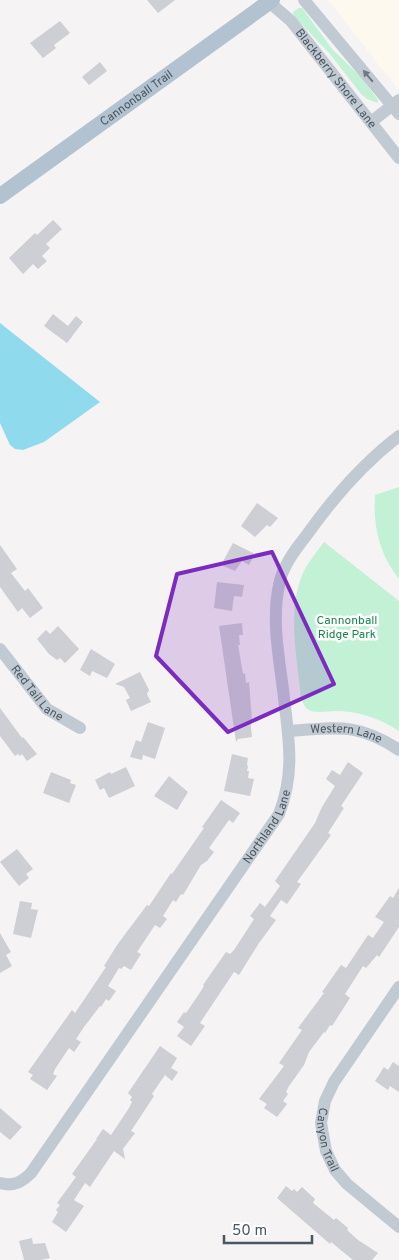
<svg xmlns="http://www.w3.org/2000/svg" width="399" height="1260" font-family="Overpass,sans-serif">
<rect width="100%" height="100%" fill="#f5f3f3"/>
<!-- commercial -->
<path fill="#fdf9ef" d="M 328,0 L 399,0 L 399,91 Z"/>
<!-- green -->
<g fill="#c3f1d5">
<path d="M 299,8 L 302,8 L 333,50 L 361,77 L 378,100 L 378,103 L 367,99 L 361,94 L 330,54 L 294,16 L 293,12 Z"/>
<path d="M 399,487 L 399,579 C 379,554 373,526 375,495 Z"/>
<path d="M 324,542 L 399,601 L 399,731 C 380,718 358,711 335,711 C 328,711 317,713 311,711 C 305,709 304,704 301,699 C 298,659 286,611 303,573 C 308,562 317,552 324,542 Z"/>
</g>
<!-- water -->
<path fill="#90daee" d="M 0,323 L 100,402 L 44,442 L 23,450 L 15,449 L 10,445 L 0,423 Z"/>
<!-- building -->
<g fill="#cdcfd5">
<path d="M 147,0 L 175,0 L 158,13 Z"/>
<path d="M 60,21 L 70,33 L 54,45 L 56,48 L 43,58 L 30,43 Z"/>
<path d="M 100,62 L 107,71 L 89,85 L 82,77 Z"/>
<path d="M 53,220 L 62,229 L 46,244 L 50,248 L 42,256 L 47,261 L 38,269 L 33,264 L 23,274 L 9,258 L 35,233 L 37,235 Z"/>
<path d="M 53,314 L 68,326 L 76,316 L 83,322 L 67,343 L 44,326 Z"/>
<path d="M 257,503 L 278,518 L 270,527 L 267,525 L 255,537 L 241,526 Z"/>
<path d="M 233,543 L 255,554 L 249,565 L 242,561 L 235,571 L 221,565 Z"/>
<path d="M 0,545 L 17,569 L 11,573 L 25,591 L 28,588 L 43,608 L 30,618 L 22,608 L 18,612 L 0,587 Z"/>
<path d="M 217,582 L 244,585 L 242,597 L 234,596 L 232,611 L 214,608 Z"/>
<path d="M 242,623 L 243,635 L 239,635 L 240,645 L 238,645 L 243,674 L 245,673 L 246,683 L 249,682 L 252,720 L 251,720 L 251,727 L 252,737 L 238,739 L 236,742 L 219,626 Z"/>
<path d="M 58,626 L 79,649 L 65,663 L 60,658 L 57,660 L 49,654 L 37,639 L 46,630 L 50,634 Z"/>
<path d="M 91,649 L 115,664 L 107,678 L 92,671 L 90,676 L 80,670 Z"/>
<path d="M 140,672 L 149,690 L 147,694 L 151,702 L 131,711 L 126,700 L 130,698 L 124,687 L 115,684 Z"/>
<path d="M 0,708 L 22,738 L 23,737 L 37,754 L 27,761 L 22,754 L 20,756 L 18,754 L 15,756 L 0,736 Z"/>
<path d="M 148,722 L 165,728 L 155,759 L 143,755 L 142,760 L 130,757 L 136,740 L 141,742 Z"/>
<path d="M 232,754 L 248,758 L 247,765 L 248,766 L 247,771 L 249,771 L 248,778 L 254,779 L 250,796 L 224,791 Z"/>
<path d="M 348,762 L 363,773 L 341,806 L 344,808 L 328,833 L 331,835 L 297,882 L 301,884 L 287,904 L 281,900 L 270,916 L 276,920 L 259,943 L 239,975 L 234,972 L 200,1023 L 205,1026 L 191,1046 L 177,1036 L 184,1027 L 177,1022 L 184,1012 L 186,1013 L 199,994 L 204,986 L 203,985 L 226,952 L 230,954 L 234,950 L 249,927 L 254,919 L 250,916 L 257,907 L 260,903 L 265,907 L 280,886 L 275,881 L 315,823 L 322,807 L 335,786 L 326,779 L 332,770 L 340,775 Z"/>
<path d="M 126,767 L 135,786 L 109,798 L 104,788 L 100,790 L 95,780 L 110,772 L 111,774 Z"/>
<path d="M 51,772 L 71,780 L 70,783 L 76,785 L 69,803 L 43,793 Z"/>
<path d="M 169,776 L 188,792 L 177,810 L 154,796 Z"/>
<path d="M 221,800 L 240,813 L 233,823 L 229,820 L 209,848 L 214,852 L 207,861 L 201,865 L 183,895 L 181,894 L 176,902 L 173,900 L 163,916 L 167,919 L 160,928 L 155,925 L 137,952 L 141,954 L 131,970 L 124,966 L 121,969 L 119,968 L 108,986 L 116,991 L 109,1001 L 106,999 L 101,1007 L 100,1006 L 84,1027 L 76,1039 L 81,1042 L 74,1052 L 69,1048 L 55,1069 L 53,1074 L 57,1076 L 47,1090 L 30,1079 L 33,1075 L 28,1072 L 72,1010 L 75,1013 L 106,967 L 104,966 L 117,945 L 147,905 L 149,906 L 171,873 L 172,874 L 204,828 L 202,827 Z"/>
<path d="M 17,849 L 33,869 L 26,874 L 29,878 L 19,886 L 0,862 Z"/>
<path d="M 399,888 L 399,927 L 379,957 L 377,955 L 366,968 L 363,966 L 345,994 L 350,998 L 332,1026 L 330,1025 L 325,1033 L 324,1032 L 309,1052 L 304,1065 L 289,1086 L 286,1092 L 288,1094 L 283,1101 L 287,1104 L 277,1117 L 264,1108 L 267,1104 L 259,1099 L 284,1066 L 279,1063 L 302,1030 L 298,1028 L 324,993 L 322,992 L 341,965 L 346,968 L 368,935 L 373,938 L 384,922 L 375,917 L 390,896 L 393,898 Z"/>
<path d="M 20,901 L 32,903 L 31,909 L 38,910 L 31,938 L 13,934 Z"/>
<path d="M 0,933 L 11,952 L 6,955 L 12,966 L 0,973 Z"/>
<path d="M 160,1046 L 177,1058 L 171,1068 L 178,1072 L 172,1081 L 165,1075 L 152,1094 L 154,1096 L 131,1131 L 135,1133 L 123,1149 L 125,1159 L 114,1151 L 90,1187 L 85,1183 L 74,1200 L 84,1206 L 66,1232 L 52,1222 L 58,1212 L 56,1210 L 60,1205 L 57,1203 L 76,1177 L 72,1174 L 97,1139 L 96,1139 L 103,1129 L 111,1135 L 129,1108 L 132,1102 L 130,1100 L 132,1097 L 128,1093 Z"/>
<path d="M 393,1062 L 399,1066 L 399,1092 L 390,1086 L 388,1090 L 375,1081 L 384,1067 L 388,1070 Z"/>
<path d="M 0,1108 L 22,1127 L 10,1140 L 0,1132 Z"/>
<path d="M 286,1186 L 292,1191 L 294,1189 L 297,1192 L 302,1187 L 315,1199 L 313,1203 L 334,1220 L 336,1218 L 348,1228 L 347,1230 L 358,1240 L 378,1253 L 372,1260 L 353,1260 L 331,1242 L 330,1244 L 277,1198 Z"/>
<path d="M 32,1238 L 33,1244 L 45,1243 L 50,1258 L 41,1260 L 24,1260 L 19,1241 Z"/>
</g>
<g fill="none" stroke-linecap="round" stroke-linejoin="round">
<!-- minor -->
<g stroke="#c1cad2" stroke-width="12">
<path d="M 304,0 L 399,114"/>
<path id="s1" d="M 269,2 L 291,21 L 399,158"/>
<path d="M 371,122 L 399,100"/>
<path id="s2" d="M 0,649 L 47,709 L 80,728"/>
<path id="s3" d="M 288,731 C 336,728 357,722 399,750"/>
<path id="s4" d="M 399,987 L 334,1082 L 325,1101 L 321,1123 L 326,1151 L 335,1170 L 347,1184 L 399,1227"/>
<path id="s5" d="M 0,1183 C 13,1187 22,1182 31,1173 L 279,814 C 295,773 289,741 284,698 C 280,661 271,623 279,585 C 282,567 295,550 306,536 C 333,498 362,464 399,436"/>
</g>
<!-- major -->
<path stroke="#b3c2d1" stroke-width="16" id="s6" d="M 0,196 L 272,0"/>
</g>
<!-- one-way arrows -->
<defs><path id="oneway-solid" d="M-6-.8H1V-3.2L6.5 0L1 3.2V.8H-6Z" transform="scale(1.25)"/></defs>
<use fill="#6e7983" href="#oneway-solid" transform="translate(368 76) rotate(-130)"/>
<!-- marked area -->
<path fill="#7b2cbf" fill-opacity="0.2" stroke="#7b2cbf" stroke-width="4" stroke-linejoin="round" d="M 272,552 L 334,684 L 228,732 L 156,656 L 177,574 Z"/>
<g text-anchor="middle" stroke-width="5" stroke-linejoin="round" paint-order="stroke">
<!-- street labels -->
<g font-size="12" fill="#4a5661" stroke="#fff">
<text dy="4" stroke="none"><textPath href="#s1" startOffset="102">Blackberry Shore Lane</textPath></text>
<text dy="4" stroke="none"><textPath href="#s6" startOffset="168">Cannonball Trail</textPath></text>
<text dy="4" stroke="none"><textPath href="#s2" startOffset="58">Red Tail Lane</textPath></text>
<text dy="4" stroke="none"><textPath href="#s3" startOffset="59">Western Lane</textPath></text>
<text dy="4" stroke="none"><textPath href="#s5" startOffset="454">Northland Lane</textPath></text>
<text dy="4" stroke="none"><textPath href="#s4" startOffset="176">Canyon Trail</textPath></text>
</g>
<!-- park labels -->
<g font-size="12" fill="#17864f" stroke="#fff">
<text x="347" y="624">Cannonball<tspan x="347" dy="14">Ridge Park</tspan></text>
</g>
</g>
<!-- scale -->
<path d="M224 1235v8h88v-8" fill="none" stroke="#4a5661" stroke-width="2.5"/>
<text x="232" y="1235" font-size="15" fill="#4a5661" stroke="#ffffff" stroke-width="4" paint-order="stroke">50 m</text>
</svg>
